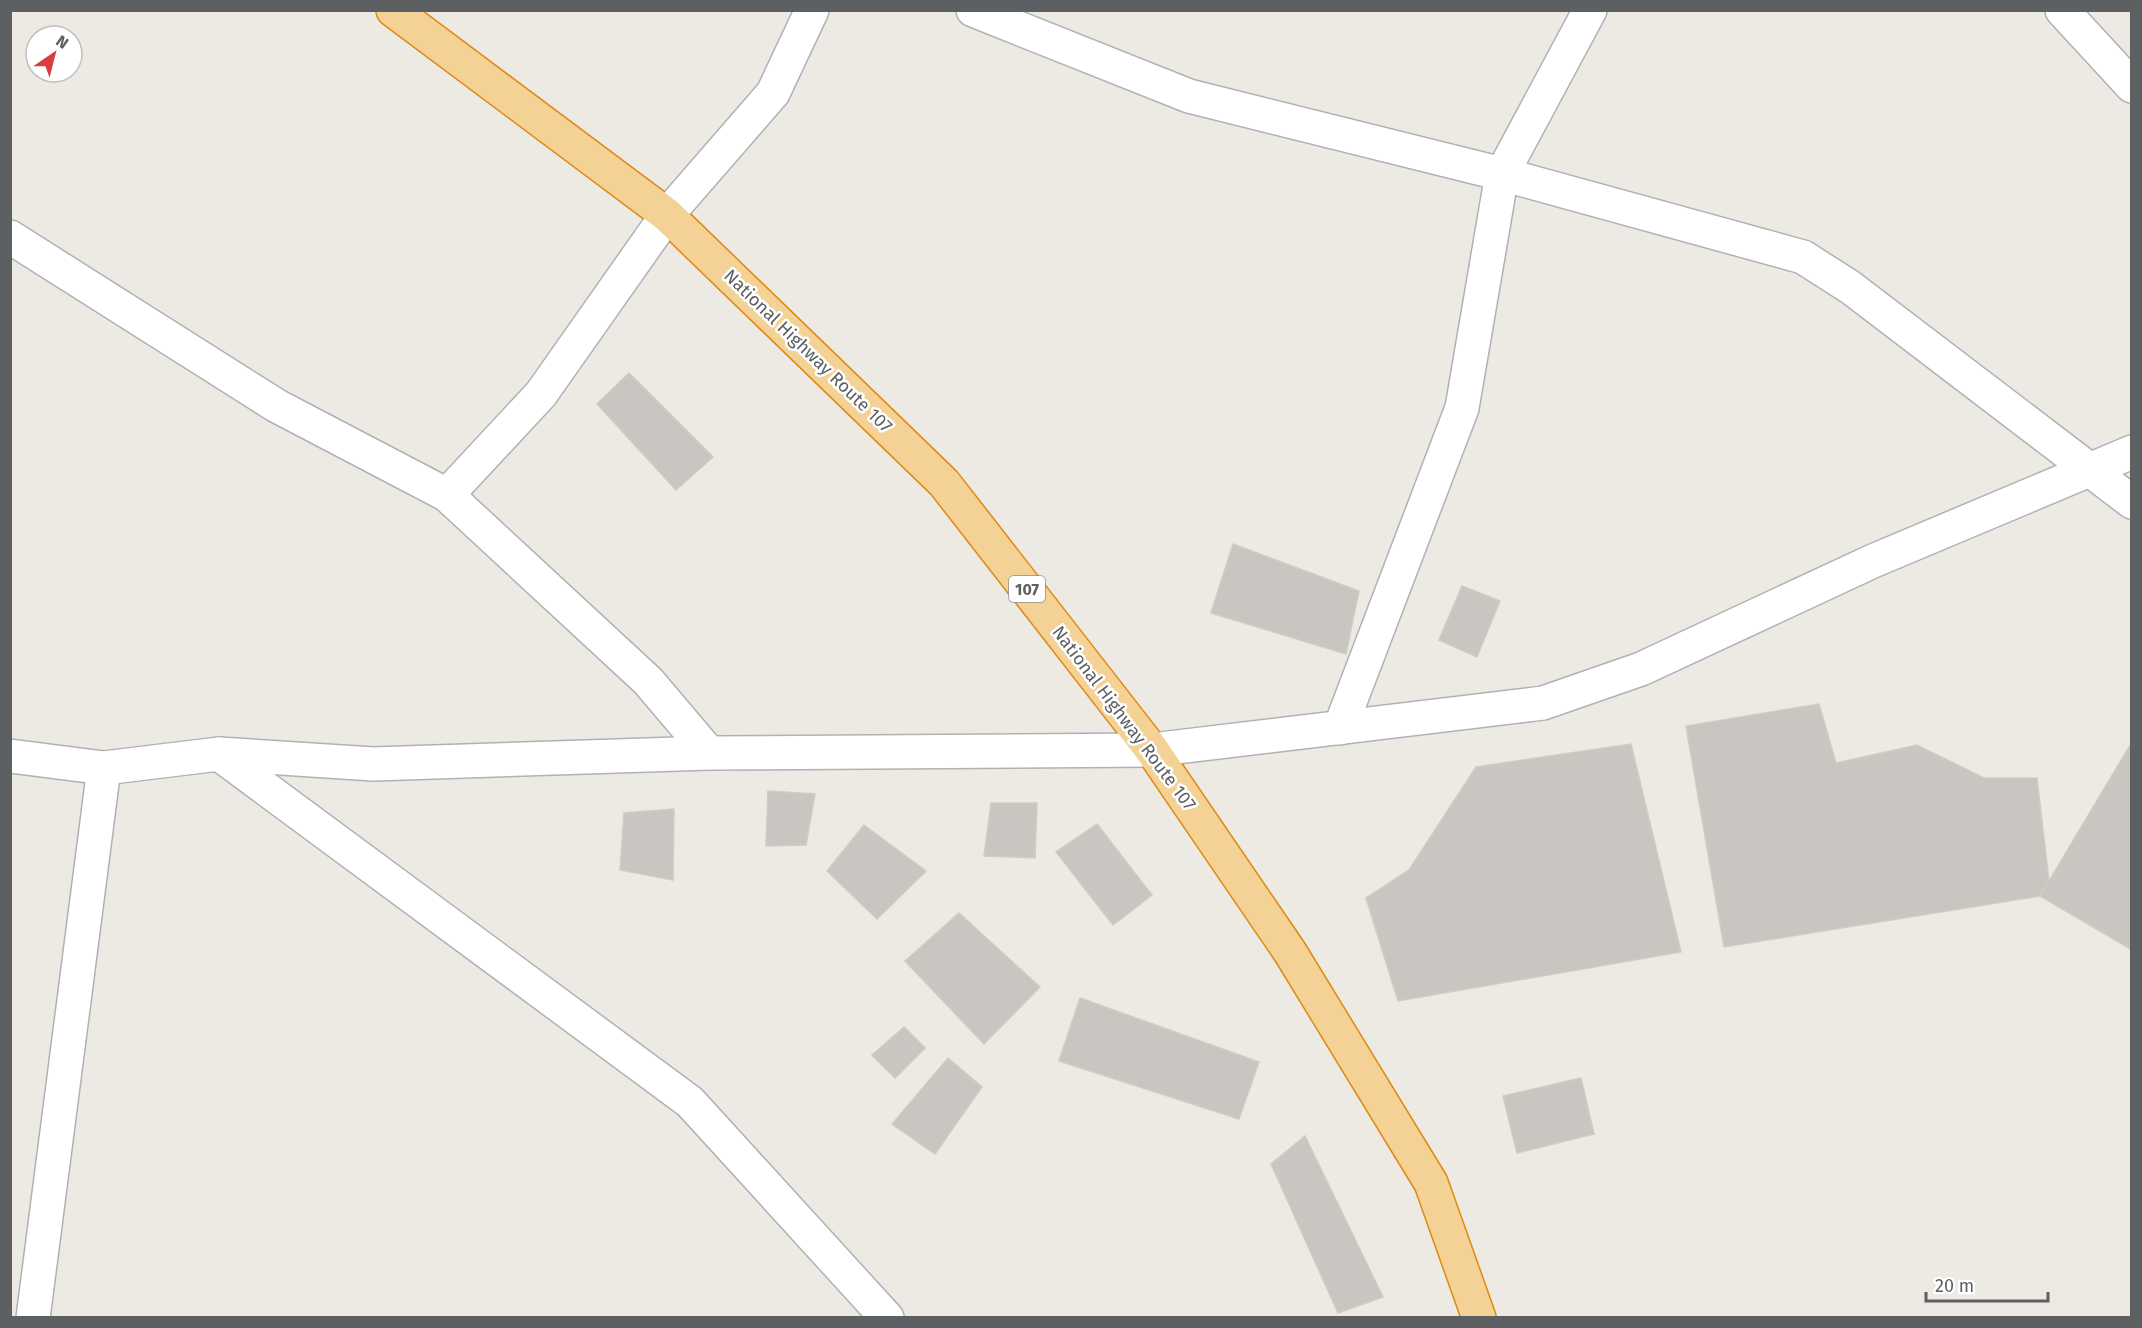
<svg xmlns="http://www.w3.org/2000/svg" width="2142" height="1328" font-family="'Fira Sans',sans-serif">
<rect width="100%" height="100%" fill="#edeae4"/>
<!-- building -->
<g fill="#c9c5c0" stroke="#d1cbc3" stroke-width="1.5">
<path d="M 629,373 L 713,457 L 676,490 L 597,404 Z"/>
<path d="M 1233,544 L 1359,591 L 1346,654 L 1211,613 Z"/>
<path d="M 1462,586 L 1500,601 L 1477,657 L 1439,640 Z"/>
<path d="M 1819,704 L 1836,763 L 1917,745 L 1984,778 L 2037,778 L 2049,881 L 2040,896 L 1724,947 L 1686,726 Z"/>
<path d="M 2132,742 L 2132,950 L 2040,896 Z"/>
<path d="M 1631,744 L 1681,952 L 1398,1001 L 1366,898 L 1409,870 L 1476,767 Z"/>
<path d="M 768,791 L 815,794 L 806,845 L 766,846 Z"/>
<path d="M 991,803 L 1037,803 L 1035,858 L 984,856 Z"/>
<path d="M 674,809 L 673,880 L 620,870 L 624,813 Z"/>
<path d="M 1097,824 L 1152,895 L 1113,925 L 1056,852 Z"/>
<path d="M 864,825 L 926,871 L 877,919 L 827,871 Z"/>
<path d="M 959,913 L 1040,987 L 984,1044 L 905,961 Z"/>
<path d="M 1080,998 L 1259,1062 L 1239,1119 L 1059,1061 Z"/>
<path d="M 904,1027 L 925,1048 L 895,1078 L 872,1055 Z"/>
<path d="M 948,1058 L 982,1087 L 935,1154 L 892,1124 Z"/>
<path d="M 1581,1078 L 1594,1134 L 1517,1153 L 1503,1096 Z"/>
<path d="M 1305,1136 L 1383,1297 L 1338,1313 L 1271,1164 Z"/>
</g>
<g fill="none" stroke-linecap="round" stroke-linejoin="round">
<!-- minor casing -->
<g stroke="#afb2b5" stroke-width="36">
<g id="minor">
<path d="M 973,10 L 1189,96 L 1502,174 L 1803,257 L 1850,287 L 2132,502"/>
<path d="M 2062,10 L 2132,86"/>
<path d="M 10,237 L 277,406 L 447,495 L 648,681 L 709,753"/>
<path d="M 447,495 L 541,394 L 667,215 L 773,93 L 812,10"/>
<path d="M 1340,728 L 1462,408 L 1502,174 L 1590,10"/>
<path d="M 219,754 L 690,1102 L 887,1318"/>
<path d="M 10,756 L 104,768 L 219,754 L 373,764 L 709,753 L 1152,750 L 1543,703 L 1641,669 L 1873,561 L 2132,452"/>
<path d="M 33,1318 L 104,768"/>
</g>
</g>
<!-- highway casing -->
<g stroke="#df8912" stroke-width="36">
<path id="highway" d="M 393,10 L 667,215 L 944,483 L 1152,750 L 1290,952 L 1431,1183 L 1479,1318"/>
</g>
<!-- minor -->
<use href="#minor" stroke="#fff" stroke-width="33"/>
<!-- highway -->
<use href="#highway" stroke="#f4d194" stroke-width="33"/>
</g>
<g text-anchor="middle" stroke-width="5" stroke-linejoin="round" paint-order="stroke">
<!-- shield labels -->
<rect fill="#fff" stroke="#8d9092" stroke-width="1.5" x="1009" y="576" width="36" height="26" rx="4.5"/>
<g font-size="16" font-weight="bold" fill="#5c6063">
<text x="1027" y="595">107</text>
</g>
<!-- street labels -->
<g font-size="18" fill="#5c6063" stroke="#fff">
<text transform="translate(808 351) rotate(44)" y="6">National Highway Route 107</text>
<text transform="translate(1124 718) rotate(53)" y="6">National Highway Route 107</text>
</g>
</g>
<!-- border -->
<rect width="2142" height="1328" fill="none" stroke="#5c6063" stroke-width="24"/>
<!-- north arrow -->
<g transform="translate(54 54) rotate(35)"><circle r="28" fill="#ffffff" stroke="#bebfc1" stroke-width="1.5"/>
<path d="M0-4.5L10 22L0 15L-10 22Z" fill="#db3c41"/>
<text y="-9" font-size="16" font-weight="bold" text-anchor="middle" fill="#5c6063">N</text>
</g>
<!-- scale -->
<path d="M1926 1292v9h122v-9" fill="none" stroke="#5c6063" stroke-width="3"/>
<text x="1935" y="1292" font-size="18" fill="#5c6063" stroke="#ffffff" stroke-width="4.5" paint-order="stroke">20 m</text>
</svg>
